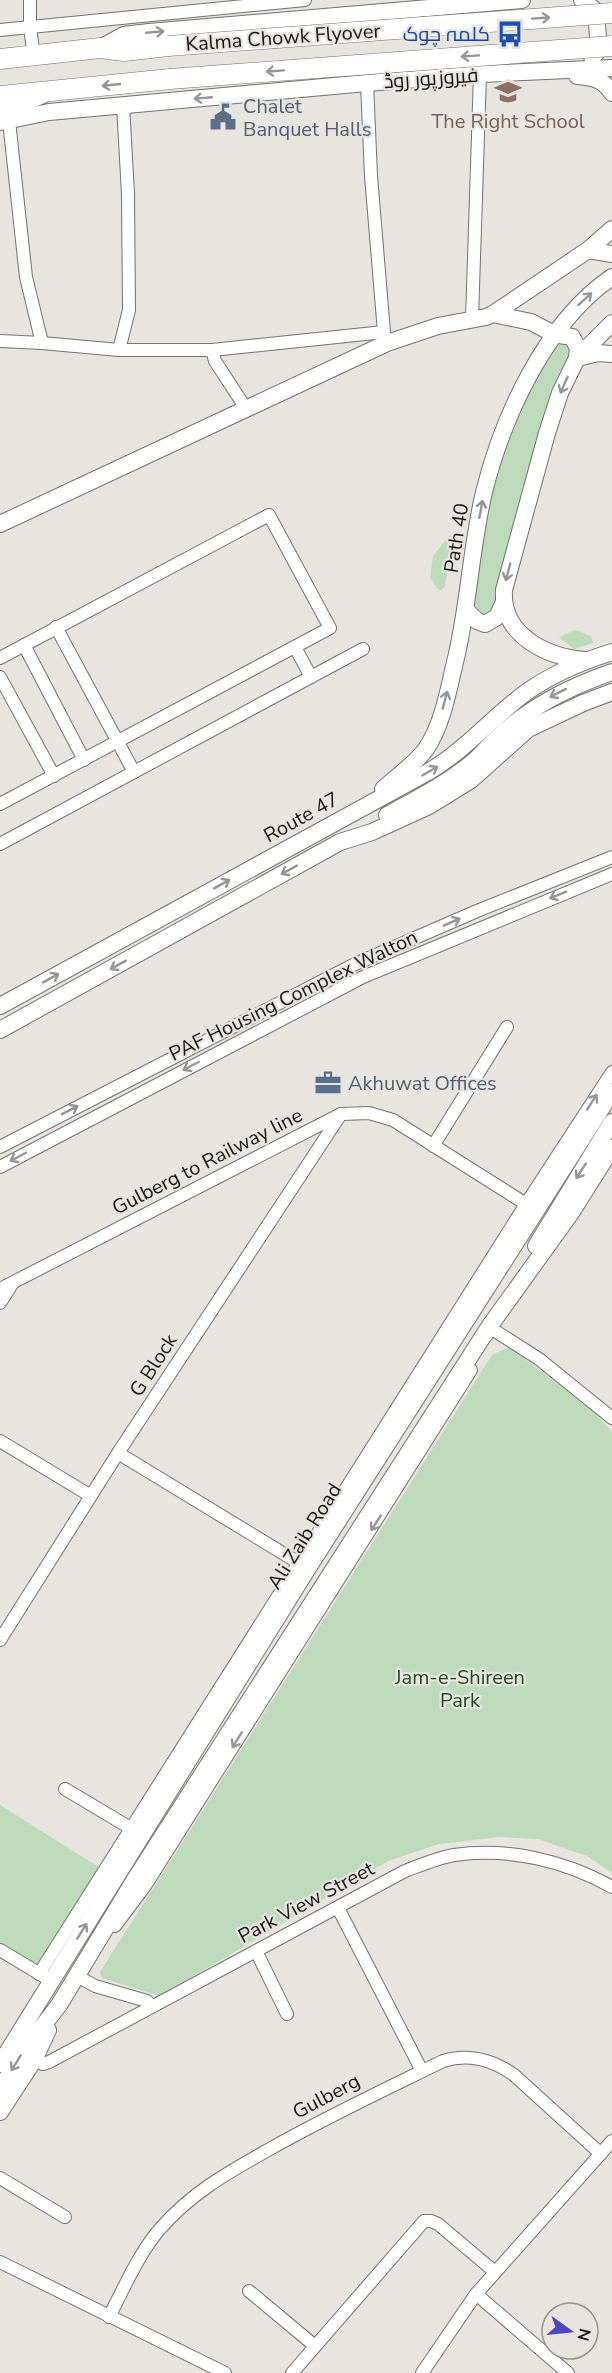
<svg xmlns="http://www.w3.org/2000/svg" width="612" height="2373" font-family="'Nunito Sans',Cairo,sans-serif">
<rect width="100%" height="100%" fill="#e8e4e0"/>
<!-- green -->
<g fill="#bddabb">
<path d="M 554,334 L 576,342 L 490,623 L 468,601 L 484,493 Z"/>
<path d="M 450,535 L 453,537 L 445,586 L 441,590 L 438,589 L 430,578 L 433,556 Z"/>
<path d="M 575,630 L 591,636 L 593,643 L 574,649 L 559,637 Z"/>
<path d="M 509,1347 L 590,1408 L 612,1432 L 612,1873 L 587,1856 L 538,1839 L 499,1837 L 439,1844 L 388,1861 L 160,1996 L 102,1978 L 100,1972 L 492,1355 Z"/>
<path d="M 0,1805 L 105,1871 L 39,1974 L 0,1950 Z"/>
</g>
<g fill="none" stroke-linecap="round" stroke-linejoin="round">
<!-- street casing -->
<g stroke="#74716d" stroke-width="14">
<g id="street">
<path d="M 30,0 L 30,28 L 34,56"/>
<path d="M 0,30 L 305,0"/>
<path d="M 367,83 L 371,176 L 384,332"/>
<path d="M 9,121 L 26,277 L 42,343"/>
<path d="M 472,319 L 480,74"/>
<path d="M 0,341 L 42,343 L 119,350 L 212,350 L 384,332 L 387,343"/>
<path d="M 119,350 L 129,310 L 128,194 L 123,105"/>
<path d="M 212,350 L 215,361 L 247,410"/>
<path d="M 56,627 L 134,772"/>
<path d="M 24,645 L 84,760"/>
<path d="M 295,647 L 311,677"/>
<path d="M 0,658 L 269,515 L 330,628 L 0,804"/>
<path d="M 0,677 L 54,776"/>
<path d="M 0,844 L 363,649"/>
<path d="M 433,1146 L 507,1027"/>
<path d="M 0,1147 L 355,964 L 477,911 L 612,857"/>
<path d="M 0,1167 L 363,977 L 612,874"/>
<path d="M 0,1289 L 341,1114 L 369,1113 L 393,1120 L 526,1204"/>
<path d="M 0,1303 L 12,1284"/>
<path d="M 487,1335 L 489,1327 L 539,1359 L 612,1418"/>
<path d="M 0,1441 L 91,1496"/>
<path d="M 118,1453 L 299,1563"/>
<path d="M 0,1640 L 118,1453 L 341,1114"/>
<path d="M 65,1789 L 132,1829"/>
<path d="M 338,1908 L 422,2071"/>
<path d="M 115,1926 L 145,1886 L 471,1370"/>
<path d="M 0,1950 L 45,1977"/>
<path d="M 256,1951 L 287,2014"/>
<path d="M 81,1970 L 77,1976 L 95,1986 L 147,2001 L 151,2006"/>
<path d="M 39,1974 L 526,1204 L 612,1072"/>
<path d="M 34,2060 L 43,2064 L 49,2062 L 405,1871 C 421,1865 437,1858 454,1855 C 508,1847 566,1861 612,1887"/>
<path d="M 0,2178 L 65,2217"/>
<path d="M 0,2262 L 225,2373"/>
<path d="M 249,2291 L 315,2346"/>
<path d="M 476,2294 L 568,2373"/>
<path d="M 109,2317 C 124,2288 138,2255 159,2230 C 191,2193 227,2173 268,2150 C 326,2117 384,2090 443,2061 C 468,2053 493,2060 514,2075 L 601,2154"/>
<path d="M 292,2373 L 424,2221 L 431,2221 L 438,2224 L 495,2272"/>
<path d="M 422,2373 L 476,2294 L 612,2141"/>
</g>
</g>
<!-- secondary casing -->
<g stroke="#74716d" stroke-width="18">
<g id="secondary">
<path d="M 582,0 L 596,11 L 599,50 L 592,57"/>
<path d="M 100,48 L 124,35 L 149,32 L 522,0"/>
<path d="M 577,76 C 592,77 603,79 612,93"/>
<path d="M 0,107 L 20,105 L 43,95"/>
<path d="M 0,122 L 49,112 L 367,83 L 480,74 L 612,68"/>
<path d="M 588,250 L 612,254"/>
<path d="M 493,314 L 531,322 L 554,334 L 572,337 L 578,348 L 577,358 L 598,353 L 612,354"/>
<path d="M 0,524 L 387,343 L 438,326 L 486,317 L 493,314 L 588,250 L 612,229"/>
<path d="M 466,610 L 477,621 L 485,624 L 497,617 L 503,604"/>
<path d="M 585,660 C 546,657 501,635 504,590 L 547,433 L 560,393 L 577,358 L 612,323"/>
<path d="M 383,789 C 397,776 415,764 426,749 C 443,724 449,687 456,658 C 469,603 471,547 484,492 C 503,416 546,322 612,277"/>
<path d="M 387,815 C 417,799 448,783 474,761 C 482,754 489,745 497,738 C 531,706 569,687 612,672"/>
<path d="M 0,1006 L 428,772 C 466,750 493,716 528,691 C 554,673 583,661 612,652"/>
<path d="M 0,1030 L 340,842 L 372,832 L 429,806 L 471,780 L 528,729 L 583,703 L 612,692"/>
<path d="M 536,1246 L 612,1122"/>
<path d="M 0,2064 L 308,1568 L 612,1092"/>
<path d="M 0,2089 L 27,2046 L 59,2005 L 137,1876 L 489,1327 L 571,1213 L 612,1148"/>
<path d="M 0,2112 L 34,2060 L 48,2030"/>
</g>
</g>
<!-- primary casing -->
<g stroke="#74716d" stroke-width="21">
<g id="primary">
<path d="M 0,59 L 100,48 L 124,51 L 168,46"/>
<path d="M 0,96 L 170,79"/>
</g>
</g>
<!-- street -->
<use href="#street" stroke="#fff" stroke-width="12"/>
<!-- secondary -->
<use href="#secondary" stroke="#fff" stroke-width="16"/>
<!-- primary -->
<use href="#primary" stroke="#fff" stroke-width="20"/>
<!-- primary-bridge casing -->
<g stroke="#74716d" stroke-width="21" stroke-linecap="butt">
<g id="primary-bridge">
<path d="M 168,46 L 612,13"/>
<path d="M 170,79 L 612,46"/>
</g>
</g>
<!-- primary-bridge -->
<use href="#primary-bridge" stroke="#fff" stroke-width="20"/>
</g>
<!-- one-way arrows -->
<defs><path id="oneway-shaft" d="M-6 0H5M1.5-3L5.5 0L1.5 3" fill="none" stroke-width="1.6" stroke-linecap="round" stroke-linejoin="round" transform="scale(1.5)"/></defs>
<g stroke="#979696">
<use href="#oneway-shaft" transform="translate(541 18) rotate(-4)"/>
<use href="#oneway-shaft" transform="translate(155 32) rotate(-5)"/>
<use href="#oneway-shaft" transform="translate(470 56) rotate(176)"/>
<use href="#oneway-shaft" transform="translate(275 71) rotate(176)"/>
<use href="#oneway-shaft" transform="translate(111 85) rotate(174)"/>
<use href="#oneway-shaft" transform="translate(203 98) rotate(175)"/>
<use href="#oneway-shaft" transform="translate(585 299) rotate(-42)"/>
<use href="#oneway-shaft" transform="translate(564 385) rotate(114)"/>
<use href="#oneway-shaft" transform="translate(481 509) rotate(-79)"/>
<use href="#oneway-shaft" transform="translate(508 572) rotate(105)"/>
<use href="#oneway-shaft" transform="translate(558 693) rotate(153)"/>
<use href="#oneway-shaft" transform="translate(445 700) rotate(-75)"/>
<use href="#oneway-shaft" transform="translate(430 771) rotate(-30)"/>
<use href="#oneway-shaft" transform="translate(289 870) rotate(151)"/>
<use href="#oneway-shaft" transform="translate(222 884) rotate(-29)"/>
<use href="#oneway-shaft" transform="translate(558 895) rotate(158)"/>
<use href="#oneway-shaft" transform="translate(452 922) rotate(-24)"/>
<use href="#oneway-shaft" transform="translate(118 965) rotate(151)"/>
<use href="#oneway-shaft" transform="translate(51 978) rotate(-29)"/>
<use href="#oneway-shaft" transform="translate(191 1066) rotate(152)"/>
<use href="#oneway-shaft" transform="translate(592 1102) rotate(-57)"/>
<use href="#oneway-shaft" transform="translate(70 1110) rotate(-27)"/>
<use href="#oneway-shaft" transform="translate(18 1157) rotate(152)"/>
<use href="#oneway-shaft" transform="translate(581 1171) rotate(123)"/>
<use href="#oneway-shaft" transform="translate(376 1523) rotate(123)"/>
<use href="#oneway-shaft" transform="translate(237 1740) rotate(122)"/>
<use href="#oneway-shaft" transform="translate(82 1931) rotate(-58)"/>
<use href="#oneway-shaft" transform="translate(16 2063) rotate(122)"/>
</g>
<!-- icons -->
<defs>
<g id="bus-bare" transform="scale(2.07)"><path d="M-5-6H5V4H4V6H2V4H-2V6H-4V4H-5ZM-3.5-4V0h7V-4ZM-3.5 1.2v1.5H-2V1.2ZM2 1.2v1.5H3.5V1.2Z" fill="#1a4fb4" stroke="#e8e4e0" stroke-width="2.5" paint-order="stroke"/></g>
<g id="school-bare" transform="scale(2.07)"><path d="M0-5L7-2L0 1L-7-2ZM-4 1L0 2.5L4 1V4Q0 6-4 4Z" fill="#8d6e63" stroke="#e8e4e0" stroke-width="2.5" paint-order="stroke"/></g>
<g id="civic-bare" transform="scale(2.07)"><path d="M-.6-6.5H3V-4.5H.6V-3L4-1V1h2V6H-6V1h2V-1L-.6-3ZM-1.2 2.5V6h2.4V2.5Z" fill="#5c6f8a" stroke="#e8e4e0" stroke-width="2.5" paint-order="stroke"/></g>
<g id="office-bare" transform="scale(2.07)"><path d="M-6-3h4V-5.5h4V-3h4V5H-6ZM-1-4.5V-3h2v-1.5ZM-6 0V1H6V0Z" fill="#5c6f8a" stroke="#e8e4e0" stroke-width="2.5" paint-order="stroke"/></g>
</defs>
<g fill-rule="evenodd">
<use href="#bus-bare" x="510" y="34"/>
<use href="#school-bare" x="508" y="92"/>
<use href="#civic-bare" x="223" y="117"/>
<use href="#office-bare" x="328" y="1083"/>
</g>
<g text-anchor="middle" stroke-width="4.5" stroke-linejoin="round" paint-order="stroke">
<!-- transit labels -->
<g font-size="20" fill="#164399" stroke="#e8e4e0" text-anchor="end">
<text x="490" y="41">کلمہ چوک</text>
</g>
<!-- street labels -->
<g font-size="20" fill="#181615" stroke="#e8e4e0">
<text transform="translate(283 37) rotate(-4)" y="7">Kalma Chowk Flyover</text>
<text transform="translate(431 78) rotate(-4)" y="7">فیروزپور روڈ</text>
<text transform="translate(456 538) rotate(-81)" y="7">Path 40</text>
<text transform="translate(301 817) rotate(-29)" y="7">Route 47</text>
<text transform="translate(293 995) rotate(-26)" y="7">PAF Housing Complex Walton</text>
<text transform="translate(207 1161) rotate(-27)" y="7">Gulberg to Railway line</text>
<text transform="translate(153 1365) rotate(-57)" y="7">G Block</text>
<text transform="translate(304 1536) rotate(-58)" y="7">Ali Zaib Road</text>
<text transform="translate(306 1902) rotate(-28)" y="7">Park View Street</text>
<text transform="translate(326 2096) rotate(-28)" y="7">Gulberg</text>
</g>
<!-- service labels -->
<g font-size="20" fill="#4e5e75" stroke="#e8e4e0" text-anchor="start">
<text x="243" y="113">Chalet<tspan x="243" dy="23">Banquet Halls</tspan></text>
<text x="348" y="1090">Akhuwat Offices</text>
</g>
<!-- education labels -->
<g font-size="20" fill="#785e54" stroke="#e8e4e0">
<text x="508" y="128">The Right School</text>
</g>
<!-- park labels -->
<g font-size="20" fill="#1d4c1c" stroke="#e8e4e0">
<text x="460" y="1684">Jam-e-Shireen<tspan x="460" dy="23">Park</tspan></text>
</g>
</g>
<!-- north arrow -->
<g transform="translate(570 2331) rotate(105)"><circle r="28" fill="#e8e4e0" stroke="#95928f" stroke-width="1.5"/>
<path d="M0-4.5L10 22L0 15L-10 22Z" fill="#4d47be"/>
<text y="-9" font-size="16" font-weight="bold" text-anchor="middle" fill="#181615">N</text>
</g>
</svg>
